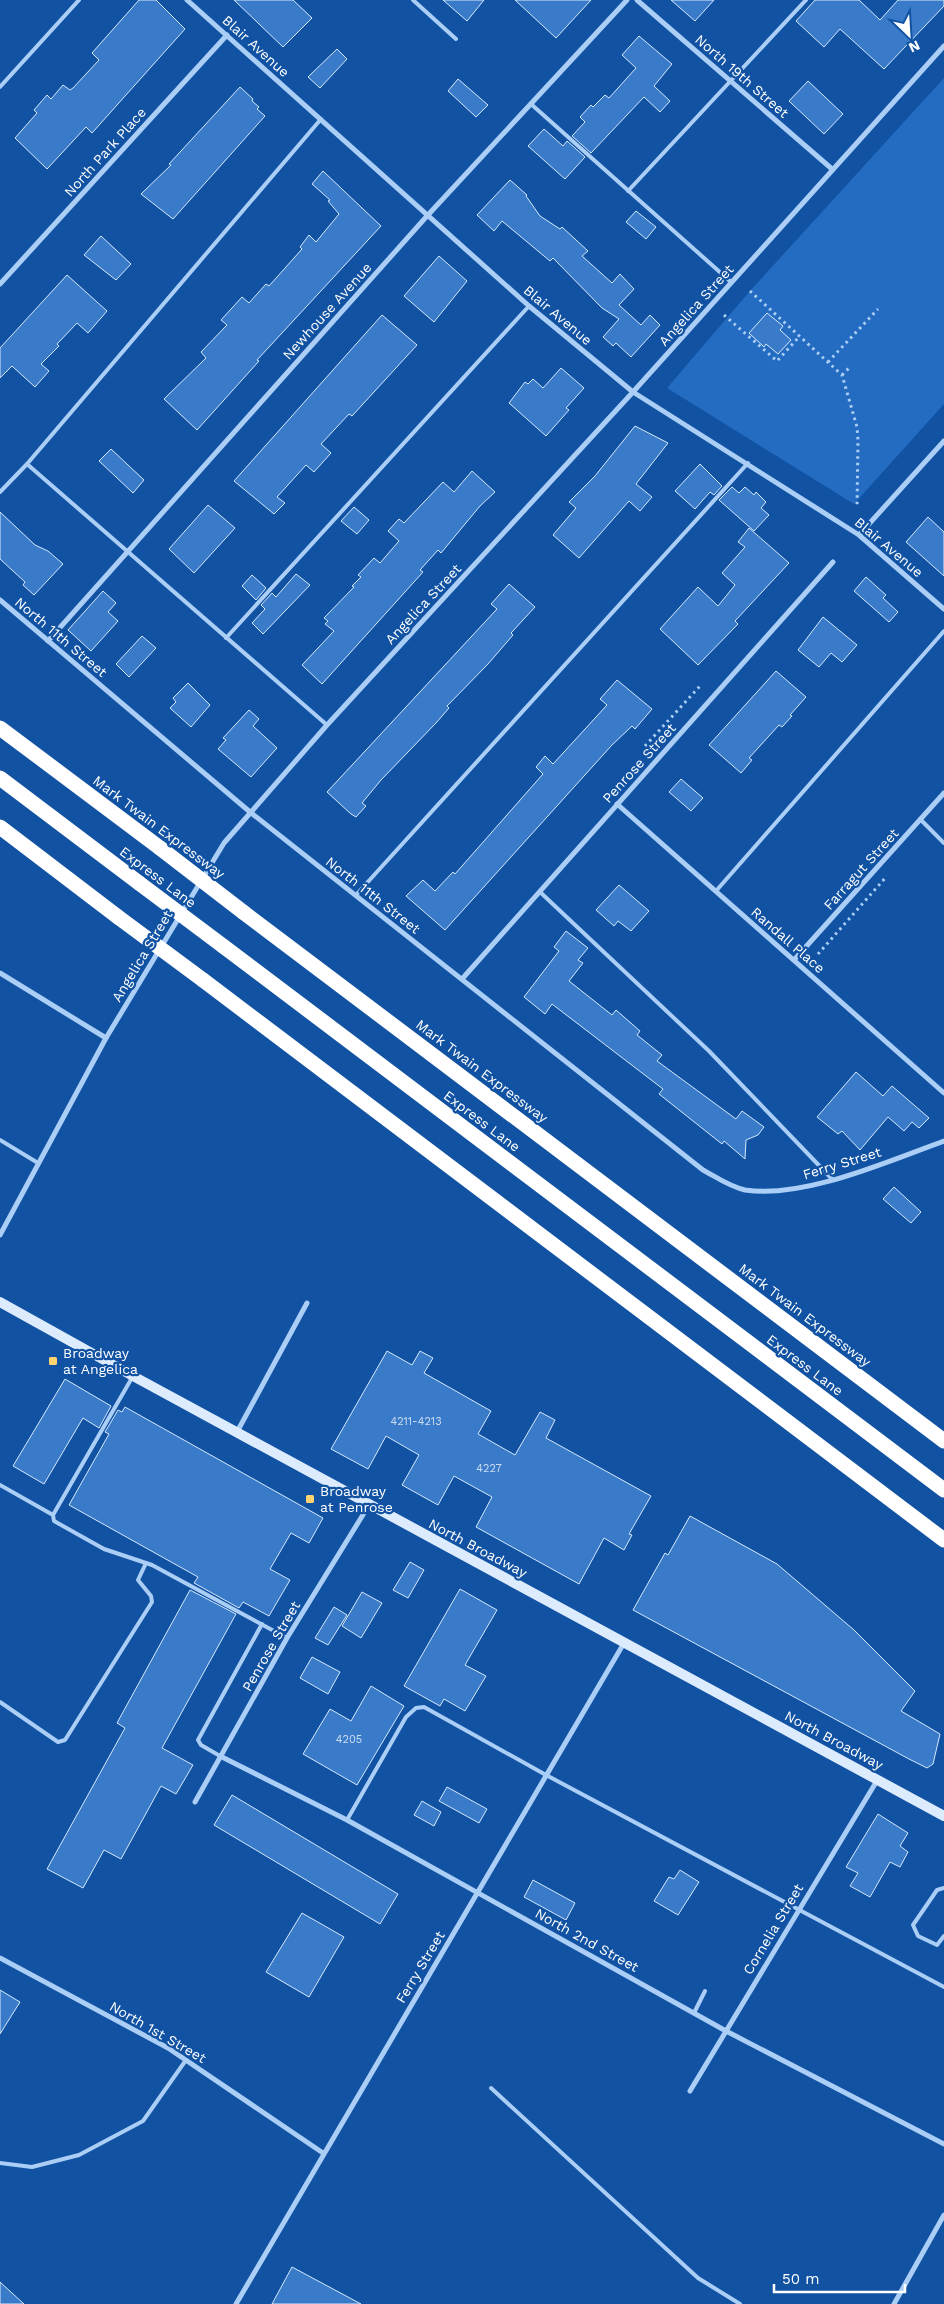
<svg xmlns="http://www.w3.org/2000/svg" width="944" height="2304" font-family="'Work Sans',sans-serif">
<rect width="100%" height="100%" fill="#1152a3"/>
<!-- green -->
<path fill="#236cc1" d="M 944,78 L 944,404 L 854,504 L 667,388 L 750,291 Z"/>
<!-- building -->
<g fill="#3a7bc9" stroke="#d5e8fe">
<path d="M 139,0 L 156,0 L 185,29 L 92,133 L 86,127 L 47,169 L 15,138 L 37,113 L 34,110 L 47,95 L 51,99 L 63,85 L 70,90 L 73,88 L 99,60 L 92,53 Z"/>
<path d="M 234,0 L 293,0 L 312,18 L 283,47 Z"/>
<path d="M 443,0 L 484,0 L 467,21 Z"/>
<path d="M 515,0 L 591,0 L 556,38 Z"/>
<path d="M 671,0 L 714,0 L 695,21 Z"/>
<path d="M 815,0 L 859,0 L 880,20 L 898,0 L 944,0 L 944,6 L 884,69 L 840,29 L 824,47 L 796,21 Z"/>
<path d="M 639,36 L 672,64 L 654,86 L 670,101 L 660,112 L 644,97 L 591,153 L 572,136 L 585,122 L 580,117 L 591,105 L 593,107 L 605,95 L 609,98 L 636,68 L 622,55 Z"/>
<path d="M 337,49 L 347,59 L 320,88 L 308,77 Z"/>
<path d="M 458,79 L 488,105 L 476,117 L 448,91 Z"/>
<path d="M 808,81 L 843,114 L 824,134 L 789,101 Z"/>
<path d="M 240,87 L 253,99 L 252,101 L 259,107 L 257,109 L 265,116 L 173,219 L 141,194 L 171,165 L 169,164 Z"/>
<path d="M 544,129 L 563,146 L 567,141 L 585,157 L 565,179 L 528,146 Z"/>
<path d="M 323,171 L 381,226 L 257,360 L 259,361 L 197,430 L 164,399 L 206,358 L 201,352 L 227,325 L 221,320 L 242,297 L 249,303 L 266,284 L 269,286 L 302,249 L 300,247 L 309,235 L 316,242 L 339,214 L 328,201 L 330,200 L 312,184 Z"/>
<path d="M 510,180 L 527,195 L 526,196 L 540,216 L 560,229 L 562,227 L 588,251 L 582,256 L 612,283 L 620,274 L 634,289 L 619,305 L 641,325 L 650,315 L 660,325 L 631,357 L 616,343 L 613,346 L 603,337 L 619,319 L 602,308 L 553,258 L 550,261 L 502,221 L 494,231 L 477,215 Z"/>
<path d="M 636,211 L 656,227 L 646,239 L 626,222 Z"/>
<path d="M 101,236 L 131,264 L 116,280 L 84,255 Z"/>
<path d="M 439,256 L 467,281 L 434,322 L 404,296 Z"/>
<path d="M 67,275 L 107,311 L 88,333 L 77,323 L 57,344 L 59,346 L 41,364 L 49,371 L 35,387 L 12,366 L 0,378 L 0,348 Z"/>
<path d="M 767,313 L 783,326 L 780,330 L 791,340 L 778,354 L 766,344 L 764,347 L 749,333 Z"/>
<path d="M 382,315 L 417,345 L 352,416 L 349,414 L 321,444 L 331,453 L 314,472 L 306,465 L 277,497 L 285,503 L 274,514 L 234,481 Z"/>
<path d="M 561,368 L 584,388 L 566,408 L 569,410 L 546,436 L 509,403 L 525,382 L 528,384 L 533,379 L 543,388 Z"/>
<path d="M 635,426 L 668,443 L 636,484 L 652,497 L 640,511 L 629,501 L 579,558 L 553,535 L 576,508 L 569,502 L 595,476 Z"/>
<path d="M 111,449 L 144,480 L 133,493 L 99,461 Z"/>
<path d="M 700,464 L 722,486 L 714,495 L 710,492 L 695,509 L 675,491 Z"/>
<path d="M 472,471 L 495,492 L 480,506 L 441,553 L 438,550 L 420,570 L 423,572 L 322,684 L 302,665 L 334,631 L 325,624 L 328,621 L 324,618 L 354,587 L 352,586 L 361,577 L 358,575 L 374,558 L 380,563 L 399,541 L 388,531 L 399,519 L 404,523 L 443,482 L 454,492 Z"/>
<path d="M 732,487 L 739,493 L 745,487 L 754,495 L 756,492 L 766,502 L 761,508 L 769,515 L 754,531 L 719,500 Z"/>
<path d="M 208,505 L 235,528 L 194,573 L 169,549 Z"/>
<path d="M 354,507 L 369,520 L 357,534 L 341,521 Z"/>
<path d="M 0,512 L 35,545 L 48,551 L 63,564 L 34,595 L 23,585 L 25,582 L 0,559 Z"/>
<path d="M 928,517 L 944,532 L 944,576 L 906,542 Z"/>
<path d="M 749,528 L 789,563 L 735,621 L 738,624 L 698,665 L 660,629 L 698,587 L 718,606 L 735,585 L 722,573 L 745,547 L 738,542 Z"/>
<path d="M 296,574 L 310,585 L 263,634 L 252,623 L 265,609 L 261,605 L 272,593 L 276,597 Z"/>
<path d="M 252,575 L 266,588 L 256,600 L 242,586 Z"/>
<path d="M 866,577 L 886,595 L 883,598 L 898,612 L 889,622 L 854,591 Z"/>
<path d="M 509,584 L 535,607 L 511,633 L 513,635 L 488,664 L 447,706 L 449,708 L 436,723 L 381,780 L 362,803 L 366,806 L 356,817 L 351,814 L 327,792 L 497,609 L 491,604 Z"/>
<path d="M 103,591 L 116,603 L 108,612 L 118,621 L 91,651 L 68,630 Z"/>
<path d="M 823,617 L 857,645 L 842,662 L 831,653 L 819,667 L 798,650 Z"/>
<path d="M 142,636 L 156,648 L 129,677 L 116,664 Z"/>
<path d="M 776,671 L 806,697 L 790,715 L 792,716 L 782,727 L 779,725 L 749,758 L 752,760 L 741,773 L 709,745 Z"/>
<path d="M 617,680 L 652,709 L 635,729 L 632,726 L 612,745 L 445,930 L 406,896 L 423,880 L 435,891 L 453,872 L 455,874 L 543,774 L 536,767 L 545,756 L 553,764 L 607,705 L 600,699 Z"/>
<path d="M 188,683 L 210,705 L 191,727 L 170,708 L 176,702 L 173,698 Z"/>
<path d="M 249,710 L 259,719 L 253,726 L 277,748 L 251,777 L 218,749 L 226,740 L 223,738 Z"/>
<path d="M 681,779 L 703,798 L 691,811 L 669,792 Z"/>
<path d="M 619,885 L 649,911 L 631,931 L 618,921 L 614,926 L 596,910 Z"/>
<path d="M 566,931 L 588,948 L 578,960 L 583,963 L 569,981 L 612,1015 L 616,1010 L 640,1031 L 637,1035 L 662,1055 L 657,1061 L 736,1119 L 742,1111 L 764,1127 L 758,1135 L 746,1140 L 745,1159 L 724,1141 L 722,1144 L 659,1094 L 663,1089 L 552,1004 L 545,1014 L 524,997 L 559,951 L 554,947 Z"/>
<path d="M 856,1072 L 883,1096 L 892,1086 L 929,1118 L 919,1128 L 912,1122 L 904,1131 L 888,1117 L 860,1150 L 842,1131 L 838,1134 L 817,1117 Z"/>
<path d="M 894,1187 L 921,1212 L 911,1223 L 883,1199 Z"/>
<path d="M 387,1351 L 412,1365 L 420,1351 L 433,1358 L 424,1373 L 491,1411 L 478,1434 L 515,1455 L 540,1412 L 555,1420 L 546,1438 L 651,1496 L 629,1534 L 632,1535 L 624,1550 L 604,1538 L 579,1584 L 476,1527 L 492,1497 L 454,1476 L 438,1505 L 402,1485 L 419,1455 L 386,1436 L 368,1469 L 331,1449 Z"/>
<path d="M 65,1379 L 111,1406 L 99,1428 L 83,1418 L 44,1484 L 13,1466 Z"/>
<path d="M 125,1407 L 323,1518 L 309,1543 L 291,1533 L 270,1569 L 290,1580 L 269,1616 L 243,1602 L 239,1608 L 194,1583 L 198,1577 L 69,1505 L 109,1434 L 105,1432 L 118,1410 L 122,1412 Z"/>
<path d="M 690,1516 L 777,1564 L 854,1630 L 915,1691 L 901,1711 L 940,1734 L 933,1764 L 927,1768 L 909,1759 L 633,1610 L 665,1553 L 668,1555 Z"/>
<path d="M 410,1562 L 424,1570 L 408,1598 L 393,1590 Z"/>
<path d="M 460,1589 L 497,1610 L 465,1665 L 486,1676 L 465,1711 L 444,1699 L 440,1706 L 404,1686 Z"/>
<path d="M 190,1590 L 236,1614 L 162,1748 L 193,1765 L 176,1794 L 161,1786 L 121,1859 L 104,1850 L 83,1888 L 47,1869 L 125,1728 L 117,1723 Z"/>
<path d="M 362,1592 L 382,1603 L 361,1638 L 342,1626 Z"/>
<path d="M 334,1607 L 347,1615 L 328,1645 L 315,1638 Z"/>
<path d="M 312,1657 L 340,1672 L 328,1694 L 300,1678 Z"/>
<path d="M 371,1686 L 404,1706 L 357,1785 L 303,1754 L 330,1709 L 351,1721 Z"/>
<path d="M 447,1787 L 487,1809 L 479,1823 L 439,1801 Z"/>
<path d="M 232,1795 L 398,1894 L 380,1924 L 214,1825 Z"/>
<path d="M 422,1801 L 441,1812 L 434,1826 L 414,1815 Z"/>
<path d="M 878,1814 L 908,1833 L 900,1846 L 908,1852 L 900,1867 L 890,1862 L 870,1897 L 850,1886 L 858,1873 L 846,1867 Z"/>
<path d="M 680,1870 L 699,1882 L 678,1915 L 654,1901 L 669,1877 L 674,1879 Z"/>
<path d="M 533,1880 L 575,1903 L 566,1920 L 524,1897 Z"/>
<path d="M 302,1913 L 344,1937 L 309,1997 L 266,1972 Z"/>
<path d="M 0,1990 L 20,2002 L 0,2034 Z"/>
<path d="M 292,2267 L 361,2304 L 272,2304 Z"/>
<path d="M 0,2282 L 24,2304 L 0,2304 Z"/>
</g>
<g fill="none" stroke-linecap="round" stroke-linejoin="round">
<!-- path -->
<g stroke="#abcef6" stroke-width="3" stroke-dasharray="2.5 4" stroke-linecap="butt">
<path d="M 750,291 L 842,375 L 857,427 L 858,440 L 857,508"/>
<path d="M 724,315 L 777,361 L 799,337"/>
<path d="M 828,362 L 878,309"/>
<path d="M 842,375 L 850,367"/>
<path d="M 645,746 L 700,686"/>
<path d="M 818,954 L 887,876"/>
</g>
<!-- service -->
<g stroke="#abcef6" stroke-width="4">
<path d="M 413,0 L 456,39"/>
<path d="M 0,87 L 79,0"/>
<path d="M 531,104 L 731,282"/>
<path d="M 321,119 L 27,464 L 327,725"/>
<path d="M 628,191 L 806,0"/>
<path d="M 0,492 L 27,464"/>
<path d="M 226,638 L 529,306"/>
<path d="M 920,819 L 944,843"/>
<path d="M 716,891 L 944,631"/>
<path d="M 540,892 L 709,1051 L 833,1180"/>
<path d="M 356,895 L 748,463"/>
<path d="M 0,1140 L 38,1163"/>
<path d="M 0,1485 L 53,1515 L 133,1376"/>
<path d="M 53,1515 L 54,1521 L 104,1549 L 152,1565 L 287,1638"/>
<path d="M 0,1702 L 58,1742 L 65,1740 L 152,1602 L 151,1596 L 138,1580 L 146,1563"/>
<path d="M 220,1756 L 201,1745 L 198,1740 L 262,1624"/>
<path d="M 347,1820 L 406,1717 L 416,1708 L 424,1707 L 546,1775 L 944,1987"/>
<path d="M 944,1888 L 937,1890 L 913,1925 L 918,1936 L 937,1945 L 944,1936"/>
<path d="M 694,2013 L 705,1991"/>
<path d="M 491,2088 L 698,2278 L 740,2304"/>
<path d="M 0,2163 L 32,2167 L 79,2155 L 143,2121 L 186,2060"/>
</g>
<!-- minor -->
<g stroke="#abcef6" stroke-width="5">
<path d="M 187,0 L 529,306 L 633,392 L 859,535 L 944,609"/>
<path d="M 637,0 L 832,169"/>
<path d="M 0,284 L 227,35"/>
<path d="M 859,535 L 944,441"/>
<path d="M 0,600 L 250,812 L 703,1170 C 716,1177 730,1187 745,1190 C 804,1199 888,1161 944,1141"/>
<path d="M 48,641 L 427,216 L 627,0"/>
<path d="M 617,804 L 944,1093"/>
<path d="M 794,960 L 944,793"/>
<path d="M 0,973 L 106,1038"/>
<path d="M 462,979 L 833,562"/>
<path d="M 0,1235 L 106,1038 L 224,843 L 327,725 L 633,392 L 944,46"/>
<path d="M 237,1432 L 307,1303"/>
<path d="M 220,1756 L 347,1820 L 726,2031 L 944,2144"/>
<path d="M 195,1802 L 287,1638 L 369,1505"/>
<path d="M 0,1958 L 168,2048 L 323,2153"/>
<path d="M 690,2091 L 878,1779"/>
<path d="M 236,2304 L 624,1643"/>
<path d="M 894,2304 L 944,2215"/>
</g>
<!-- secondary -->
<path stroke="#dcebfe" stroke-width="10" d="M 0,1302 L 133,1376 L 944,1816"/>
<!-- motorway -->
<g stroke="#fff" stroke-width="15">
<path d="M 0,728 L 160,848"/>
<path d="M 0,778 L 139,883"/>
<path d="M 0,827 L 118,917"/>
<path d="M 243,912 L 944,1441"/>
<path d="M 223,946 L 944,1490"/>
<path d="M 203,980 L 944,1540"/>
</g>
<!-- motorway-bridge -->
<g stroke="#fff" stroke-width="15">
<path d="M 160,848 L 243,912"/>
<path d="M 139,883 L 223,946"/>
<path d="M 118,917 L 203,980"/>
</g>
</g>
<!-- markers -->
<g fill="#ffd470" stroke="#1152a3" stroke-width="2">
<rect x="48" y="1356" width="10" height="10" rx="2.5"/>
<rect x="305" y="1494" width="10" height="10" rx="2.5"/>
</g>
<g text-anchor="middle" stroke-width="4.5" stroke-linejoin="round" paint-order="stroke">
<!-- number labels -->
<g font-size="11" fill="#cedef2">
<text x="416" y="1425">4211-4213</text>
<text x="489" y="1472">4227</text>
<text x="349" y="1743">4205</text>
</g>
<!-- street labels -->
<g font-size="14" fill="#fff" stroke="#1152a3">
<text transform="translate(256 46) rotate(42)" y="5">Blair Avenue</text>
<text transform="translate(742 76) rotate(41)" y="5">North 19th Street</text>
<text transform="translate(105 152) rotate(-48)" y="5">North Park Place</text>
<text transform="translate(696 305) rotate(-48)" y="5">Angelica Street</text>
<text transform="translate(327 311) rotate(-48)" y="5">Newhouse Avenue</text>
<text transform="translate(558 315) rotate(40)" y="5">Blair Avenue</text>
<text transform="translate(889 547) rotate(40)" y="5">Blair Avenue</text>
<text transform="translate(423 604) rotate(-47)" y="5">Angelica Street</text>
<text transform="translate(61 637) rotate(40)" y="5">North 11th Street</text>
<text transform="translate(639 763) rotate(-48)" y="5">Penrose Street</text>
<text transform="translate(159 827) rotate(37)" y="5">Mark Twain Expressway</text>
<text transform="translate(861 869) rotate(-48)" y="5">Farragut Street</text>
<text transform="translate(158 877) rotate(37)" y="5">Express Lane</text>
<text transform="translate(373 895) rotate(38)" y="5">North 11th Street</text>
<text transform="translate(788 940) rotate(41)" y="5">Randall Place</text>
<text transform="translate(142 956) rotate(-59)" y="5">Angelica Street</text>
<text transform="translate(482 1071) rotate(37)" y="5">Mark Twain Expressway</text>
<text transform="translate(482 1121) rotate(37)" y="5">Express Lane</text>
<text transform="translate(842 1163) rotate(-17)" y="5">Ferry Street</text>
<text transform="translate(805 1315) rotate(37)" y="5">Mark Twain Expressway</text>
<text transform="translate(805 1365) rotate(37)" y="5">Express Lane</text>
<text transform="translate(478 1548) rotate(28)" y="5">North Broadway</text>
<text transform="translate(271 1646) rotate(-60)" y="5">Penrose Street</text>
<text transform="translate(834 1740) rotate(28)" y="5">North Broadway</text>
<text transform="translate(773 1929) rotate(-59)" y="5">Cornelia Street</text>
<text transform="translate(587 1940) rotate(29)" y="5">North 2nd Street</text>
<text transform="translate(420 1967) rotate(-59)" y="5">Ferry Street</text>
<text transform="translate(158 2032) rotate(30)" y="5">North 1st Street</text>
</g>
<!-- poi labels -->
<g font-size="14" fill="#fff" stroke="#1152a3" text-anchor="start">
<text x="63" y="1358">Broadway<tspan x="63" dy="16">at Angelica</tspan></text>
<text x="320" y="1496">Broadway<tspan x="320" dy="16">at Penrose</tspan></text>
</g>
</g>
<!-- north arrow -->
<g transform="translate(909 35) rotate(155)" stroke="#1152a3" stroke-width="4" paint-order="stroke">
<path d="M0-4L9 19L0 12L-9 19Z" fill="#ffffff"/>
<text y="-8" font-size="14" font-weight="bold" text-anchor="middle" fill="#ffffff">N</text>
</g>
<!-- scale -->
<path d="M774 2284v8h131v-8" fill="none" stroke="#ffffff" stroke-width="2.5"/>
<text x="782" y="2284" font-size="15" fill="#ffffff" stroke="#1152a3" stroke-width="4" paint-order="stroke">50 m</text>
</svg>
